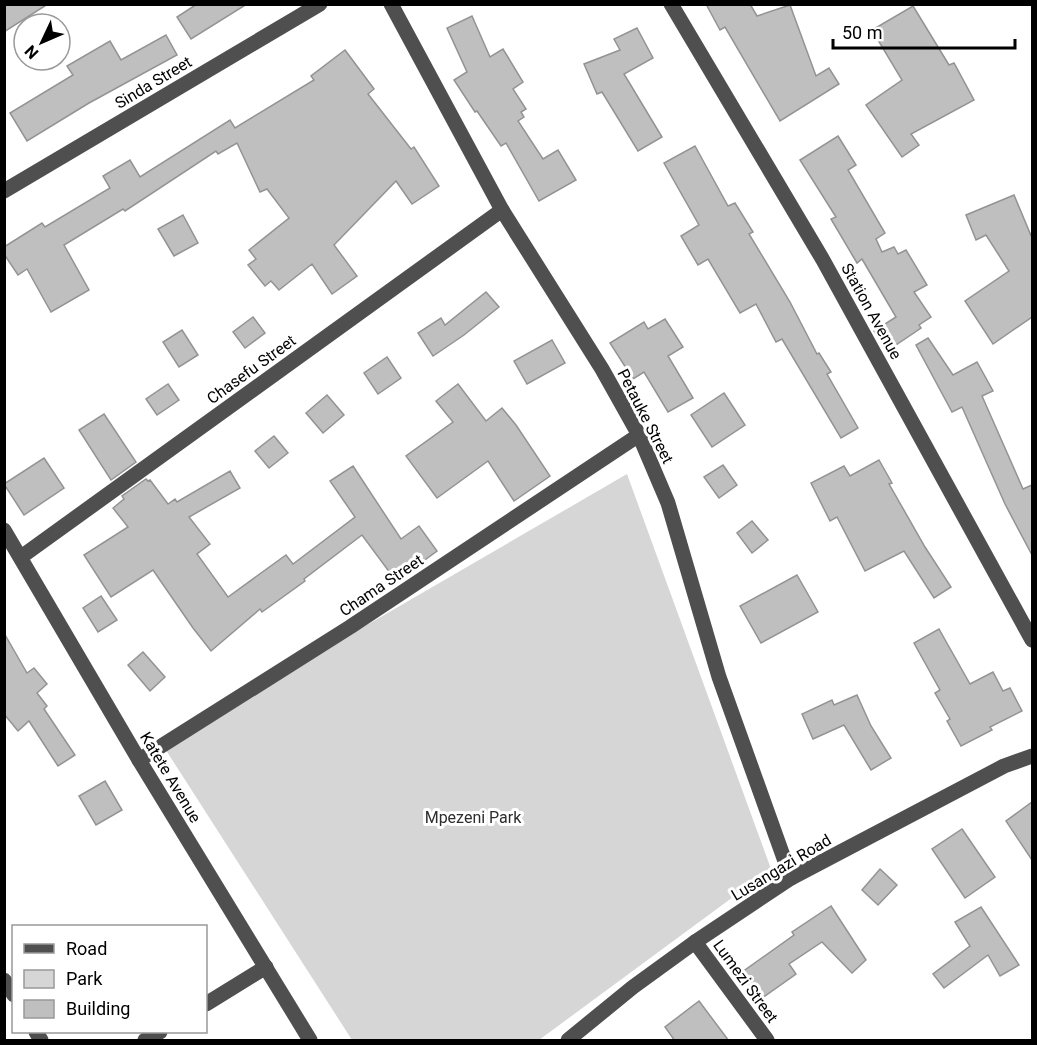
<svg xmlns="http://www.w3.org/2000/svg" width="1037" height="1045" font-family="Roboto,sans-serif">
<rect width="100%" height="100%" fill="#fff"/>
<!-- green -->
<path fill="#d6d6d6" d="M 627,474 L 771,869 L 539,1040 L 352,1040 L 162,744 Z"/>
<!-- building -->
<g fill="#bfbfbf" stroke="#939393" stroke-width="1.5">
<path d="M 4,4 L 48,4 L 4,32 Z"/>
<path d="M 197,4 L 247,4 L 191,39 L 177,17 Z"/>
<path d="M 706,4 L 750,4 L 757,16 L 790,5 L 816,76 L 829,68 L 839,84 L 780,121 L 725,27 L 720,30 Z"/>
<path d="M 913,6 L 949,65 L 954,63 L 974,100 L 911,134 L 919,145 L 902,157 L 866,105 L 902,80 L 872,30 Z"/>
<path d="M 472,16 L 490,57 L 503,49 L 523,82 L 513,89 L 526,109 L 521,112 L 524,117 L 518,121 L 543,159 L 558,150 L 576,180 L 539,201 L 506,143 L 501,146 L 477,111 L 475,112 L 454,80 L 467,72 L 447,28 Z"/>
<path d="M 637,28 L 653,58 L 624,74 L 662,137 L 638,151 L 602,92 L 597,94 L 584,64 L 620,50 L 614,39 Z"/>
<path d="M 166,35 L 177,55 L 89,103 L 27,141 L 10,113 L 73,75 L 67,66 L 110,41 L 121,60 Z"/>
<path d="M 345,50 L 374,89 L 368,94 L 411,149 L 414,147 L 439,186 L 412,204 L 396,181 L 334,245 L 357,276 L 332,294 L 312,264 L 279,290 L 271,281 L 265,286 L 248,265 L 256,259 L 249,250 L 289,218 L 267,189 L 260,192 L 237,143 L 218,154 L 216,151 L 125,211 L 123,209 L 64,245 L 89,290 L 51,312 L 27,269 L 18,275 L 4,254 L 4,247 L 42,223 L 45,227 L 110,188 L 103,176 L 130,160 L 140,177 L 230,120 L 235,128 L 314,80 L 311,76 Z"/>
<path d="M 838,136 L 856,165 L 848,170 L 885,233 L 876,239 L 882,252 L 894,247 L 898,254 L 906,250 L 927,285 L 914,292 L 931,317 L 919,325 L 921,328 L 887,351 L 874,331 L 896,317 L 862,259 L 857,263 L 831,219 L 836,217 L 800,160 Z"/>
<path d="M 695,146 L 728,206 L 735,203 L 753,232 L 749,234 L 790,302 L 817,354 L 819,353 L 831,372 L 827,374 L 858,428 L 841,438 L 782,339 L 776,342 L 756,304 L 740,313 L 708,259 L 698,265 L 681,236 L 699,225 L 664,163 Z"/>
<path d="M 1014,195 L 1032,238 L 1032,317 L 993,344 L 965,301 L 1009,271 L 986,235 L 976,240 L 966,215 Z"/>
<path d="M 183,215 L 198,243 L 174,256 L 158,229 Z"/>
<path d="M 486,292 L 499,307 L 464,335 L 433,356 L 418,333 L 441,318 L 445,325 Z"/>
<path d="M 253,317 L 265,333 L 245,348 L 233,332 Z"/>
<path d="M 665,319 L 683,347 L 668,356 L 693,398 L 668,412 L 644,372 L 633,379 L 610,343 L 644,322 L 648,329 Z"/>
<path d="M 182,330 L 198,355 L 179,367 L 163,342 Z"/>
<path d="M 928,338 L 953,375 L 977,362 L 993,391 L 982,396 L 1023,489 L 1032,485 L 1032,555 L 1005,504 L 962,407 L 952,412 L 916,345 Z"/>
<path d="M 552,340 L 565,363 L 527,384 L 514,361 Z"/>
<path d="M 387,357 L 401,378 L 378,394 L 364,373 Z"/>
<path d="M 168,384 L 179,400 L 157,415 L 146,399 Z"/>
<path d="M 458,384 L 486,421 L 502,408 L 516,425 L 550,476 L 514,501 L 488,461 L 437,498 L 406,456 L 453,422 L 436,401 Z"/>
<path d="M 724,393 L 745,425 L 712,447 L 691,415 Z"/>
<path d="M 327,395 L 344,415 L 323,433 L 306,413 Z"/>
<path d="M 104,414 L 136,462 L 111,480 L 79,430 Z"/>
<path d="M 274,436 L 288,453 L 269,468 L 255,451 Z"/>
<path d="M 44,458 L 64,488 L 24,515 L 4,484 Z"/>
<path d="M 879,460 L 892,483 L 889,484 L 925,547 L 951,587 L 934,598 L 904,551 L 865,571 L 837,517 L 830,521 L 811,483 L 844,466 L 850,476 Z"/>
<path d="M 723,465 L 737,485 L 719,498 L 704,477 Z"/>
<path d="M 353,466 L 401,539 L 419,526 L 437,551 L 396,581 L 362,535 L 304,579 L 305,581 L 262,612 L 260,609 L 211,651 L 193,628 L 153,570 L 111,597 L 84,555 L 128,527 L 113,508 L 124,499 L 122,496 L 146,479 L 148,481 L 150,480 L 168,504 L 175,499 L 177,502 L 230,471 L 240,488 L 189,517 L 210,544 L 197,554 L 228,597 L 286,555 L 293,564 L 355,517 L 330,481 Z"/>
<path d="M 752,521 L 768,540 L 752,553 L 737,533 Z"/>
<path d="M 797,575 L 818,612 L 761,643 L 740,606 Z"/>
<path d="M 101,596 L 117,620 L 98,632 L 83,608 Z"/>
<path d="M 939,629 L 970,684 L 993,672 L 1003,691 L 1010,688 L 1022,711 L 990,727 L 992,730 L 961,746 L 947,721 L 950,719 L 935,693 L 940,690 L 914,643 Z"/>
<path d="M 4,633 L 27,673 L 34,668 L 47,684 L 37,693 L 47,706 L 44,709 L 75,755 L 58,766 L 29,721 L 18,731 L 4,714 Z"/>
<path d="M 143,652 L 165,677 L 150,691 L 128,665 Z"/>
<path d="M 857,695 L 871,726 L 891,758 L 871,770 L 844,725 L 813,739 L 802,714 L 832,700 L 834,705 Z"/>
<path d="M 105,781 L 122,810 L 96,825 L 79,796 Z"/>
<path d="M 1032,802 L 1032,860 L 1006,821 Z"/>
<path d="M 962,829 L 995,877 L 965,898 L 932,849 Z"/>
<path d="M 880,869 L 897,885 L 878,905 L 862,890 Z"/>
<path d="M 831,906 L 866,960 L 852,973 L 822,942 L 789,964 L 796,974 L 758,1001 L 738,975 L 794,935 L 792,932 Z"/>
<path d="M 981,907 L 1019,965 L 1000,976 L 988,955 L 944,988 L 933,974 L 970,946 L 955,922 Z"/>
<path d="M 699,1001 L 729,1041 L 675,1041 L 665,1027 Z"/>
</g>
<g fill="none" stroke-linecap="round" stroke-linejoin="round">
<!-- minor -->
<g stroke="#4f4f4f" stroke-width="15">
<path d="M 391,4 L 502,210 L 602,369 L 639,435 L 668,503 L 719,677 L 791,878"/>
<path d="M 671,4 L 823,260 L 1032,640"/>
<path d="M 4,191 L 320,4"/>
<path d="M 4,530 L 139,760 L 310,1040"/>
<path d="M 21,557 L 502,210"/>
<path d="M 139,760 L 350,627 L 639,435"/>
<path d="M 695,942 L 767,1040"/>
<path d="M 4,980 L 14,995"/>
<path d="M 206,1004 L 266,967"/>
<path d="M 36,1032 L 41,1040"/>
<path d="M 145,1040 L 160,1032"/>
<path d="M 568,1040 L 633,987 L 695,942 L 791,878 L 1004,766 L 1032,756"/>
</g>
</g>
<g text-anchor="middle" stroke-width="6" stroke-linejoin="round" paint-order="stroke">
<!-- street labels -->
<g font-size="16" fill="#000" stroke="#fff">
<text transform="translate(153 82) rotate(-31)" y="6">Sinda Street</text>
<text transform="translate(872 311) rotate(61)" y="6">Station Avenue</text>
<text transform="translate(251 369) rotate(-36)" y="6">Chasefu Street</text>
<text transform="translate(646 416) rotate(63)" y="6">Petauke Street</text>
<text transform="translate(381 585) rotate(-34)" y="6">Chama Street</text>
<text transform="translate(171 777) rotate(59)" y="6">Katete Avenue</text>
<text transform="translate(781 867) rotate(-31)" y="6">Lusangazi Road</text>
<text transform="translate(746 981) rotate(54)" y="6">Lumezi Street</text>
</g>
<!-- park labels -->
<g font-size="16" fill="#2d2d2d" stroke="#fff">
<text x="473" y="823">Mpezeni Park</text>
</g>
</g>
<!-- border -->
<rect width="1037" height="1045" fill="none" stroke="#000000" stroke-width="12"/>
<!-- legend -->
<rect x="12" y="925" width="195" height="108" fill="#ffffff" stroke="#999999" stroke-width="1.5"/>
<rect x="24" y="944" width="30" height="9" fill="#4f4f4f" stroke="#999999" stroke-width="1.5"/>
<text x="66" y="955" font-size="18" fill="#000000">Road</text>
<rect x="24" y="970" width="30" height="18" fill="#d6d6d6" stroke="#999999" stroke-width="1.5"/>
<text x="66" y="985" font-size="18" fill="#000000">Park</text>
<rect x="24" y="1000" width="30" height="18" fill="#bfbfbf" stroke="#999999" stroke-width="1.5"/>
<text x="66" y="1015" font-size="18" fill="#000000">Building</text>
<!-- north arrow -->
<g transform="translate(42 42) rotate(226)"><circle r="28" fill="#ffffff" stroke="#999999" stroke-width="1.5"/>
<path d="M0-4.5L10 22L0 15L-10 22Z" fill="#000000"/>
<text y="-9" font-size="16" font-weight="bold" text-anchor="middle" fill="#000000">N</text>
</g>
<!-- scale -->
<path d="M833 39v9h182v-9" fill="none" stroke="#000000" stroke-width="3"/>
<text x="842" y="39" font-size="18" fill="#000000" stroke="#ffffff" stroke-width="4.5" paint-order="stroke">50 m</text>
</svg>
